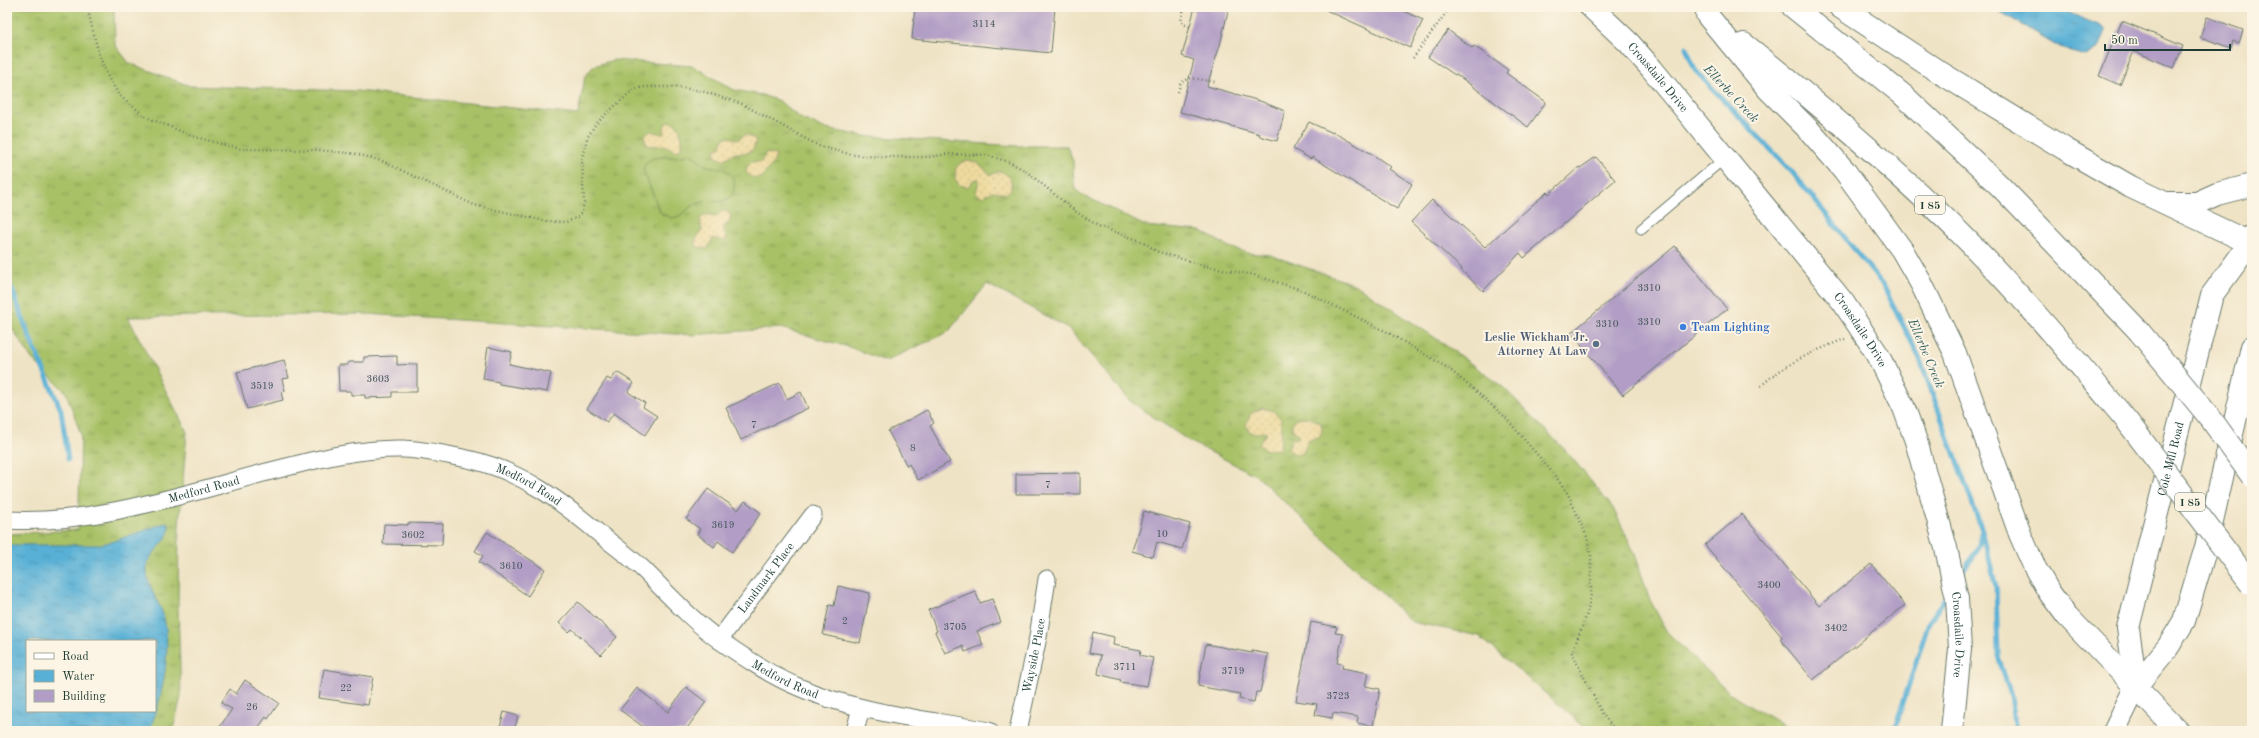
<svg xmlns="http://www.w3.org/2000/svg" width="2259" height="738" font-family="'Old Standard TT',serif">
<defs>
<pattern id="grass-tufts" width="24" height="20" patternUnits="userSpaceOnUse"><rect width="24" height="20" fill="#a8c166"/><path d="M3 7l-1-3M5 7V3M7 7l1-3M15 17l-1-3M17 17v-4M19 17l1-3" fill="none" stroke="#889e55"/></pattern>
<pattern id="sand-dots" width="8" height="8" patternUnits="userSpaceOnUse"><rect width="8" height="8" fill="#eeda9e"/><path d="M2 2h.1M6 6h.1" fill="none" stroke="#ccbc89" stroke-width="1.8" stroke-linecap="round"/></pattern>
<pattern id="water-ripples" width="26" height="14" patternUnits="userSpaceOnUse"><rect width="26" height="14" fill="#59b0d6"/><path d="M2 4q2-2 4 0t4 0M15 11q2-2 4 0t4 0" fill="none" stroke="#4990ae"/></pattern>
</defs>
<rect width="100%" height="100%" fill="#fcf5e5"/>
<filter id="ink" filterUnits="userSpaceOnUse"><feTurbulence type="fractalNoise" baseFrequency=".025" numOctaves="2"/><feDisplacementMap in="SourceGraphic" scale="8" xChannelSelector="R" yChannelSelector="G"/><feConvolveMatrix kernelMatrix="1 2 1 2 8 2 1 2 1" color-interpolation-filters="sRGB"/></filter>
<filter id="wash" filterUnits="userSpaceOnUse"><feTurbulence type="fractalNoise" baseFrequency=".012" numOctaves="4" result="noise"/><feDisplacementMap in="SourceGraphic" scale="16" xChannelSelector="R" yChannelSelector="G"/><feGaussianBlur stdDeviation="0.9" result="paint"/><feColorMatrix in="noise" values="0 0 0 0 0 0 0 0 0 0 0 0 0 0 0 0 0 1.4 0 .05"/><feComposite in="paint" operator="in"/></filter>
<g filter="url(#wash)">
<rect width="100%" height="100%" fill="#efe3c5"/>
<!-- grass -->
<path fill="url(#grass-tufts)" stroke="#647f4d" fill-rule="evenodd" d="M 7,7 L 114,7 L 115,45 L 129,63 L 190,86 L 357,91 L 578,115 L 585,76 L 594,66 L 613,60 L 693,66 L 734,90 L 762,95 L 779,101 L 800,118 L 826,129 L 863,136 L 1018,146 L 1067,146 L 1073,161 L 1074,186 L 1079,193 L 1145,226 L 1201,231 L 1229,247 L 1248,253 L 1270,255 L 1356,285 L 1434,337 L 1503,387 L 1567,452 L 1613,508 L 1635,554 L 1649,598 L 1667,632 L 1732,695 L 1793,731 L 1589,731 L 1479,636 L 1412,622 L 1257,476 L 1189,441 L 1130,401 L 1068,328 L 987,284 L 948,332 L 886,361 L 849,347 L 780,328 L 692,335 L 365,314 L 128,317 L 187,432 L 179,527 L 178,607 L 181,696 L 173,731 L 7,731 L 7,534 L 78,530 L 81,435 L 66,392 L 32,359 L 7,321 ZM 27,641 L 155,641 L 155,711 L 27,711 Z"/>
<!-- sand -->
<g fill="url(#sand-dots)" stroke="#868c69">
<path d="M 667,122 C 680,121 683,136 682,147 L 676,151 L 664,145 L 651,146 L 646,144 L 644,136 C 652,127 655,134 664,134 L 664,127 Z"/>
<path d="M 744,135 L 748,135 L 756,140 L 753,150 L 747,153 L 735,153 L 723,160 L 716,157 L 715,150 L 720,147 L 724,138 L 729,137 L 738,140 Z"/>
<path d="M 766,153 L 776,155 C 776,162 766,171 762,177 C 756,179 750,178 746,172 L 747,166 L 752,162 L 761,162 Z"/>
<path d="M 968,161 L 978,163 L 991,175 L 1000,171 C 1008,174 1013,180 1011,189 L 1006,194 L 993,191 L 982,197 L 976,193 L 979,179 L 973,180 L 968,187 L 959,185 L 955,179 L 956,167 L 962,162 Z"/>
<path d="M 722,211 L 727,211 L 731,216 L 729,223 L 723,227 L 727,239 L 722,241 L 713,238 L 707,249 L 697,247 L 695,241 L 702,229 L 700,219 L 706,214 L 716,217 Z"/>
<path d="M 1263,408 L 1273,411 L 1281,419 C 1282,422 1281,446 1280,449 L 1265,450 L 1259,445 L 1261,439 L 1266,435 L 1266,431 L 1255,434 L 1250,432 L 1246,425 L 1251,413 Z"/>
<path d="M 1307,417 L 1321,423 L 1322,431 L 1319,437 L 1308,440 L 1303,453 L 1296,455 L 1288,449 L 1292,439 L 1298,438 L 1300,435 L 1292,430 L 1292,423 L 1296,418 Z"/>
</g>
<!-- pitch -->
<path fill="#a8c166" stroke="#647f4d" d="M 690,154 C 697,157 699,162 705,165 C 711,168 719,166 725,170 C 735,175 738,191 729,198 C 719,205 709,199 699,203 C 688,206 683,218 671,218 L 660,212 L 643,169 C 649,155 657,158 670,157 C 677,157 684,156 690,154 Z"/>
<!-- water -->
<g fill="url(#water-ripples)" stroke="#3c7685" fill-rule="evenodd">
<path d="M 1992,7 L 2055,7 L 2103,27 L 2106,31 L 2099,48 L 2086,56 L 2067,51 Z"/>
<path d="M 168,522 C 174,541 150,549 147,566 C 145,585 160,601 164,618 C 172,650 162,701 149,731 L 7,731 L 7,545 L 96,545 L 111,542 ZM 27,641 L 155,641 L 155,711 L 27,711 Z"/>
</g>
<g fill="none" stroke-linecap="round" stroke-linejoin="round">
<!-- stream -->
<g stroke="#59b0d6" stroke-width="5">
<path d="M 1686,47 L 1695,70 L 1792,172 L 1883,285 L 1919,357 L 1982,530 L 1996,587 L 1998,656 L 2011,696 L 2016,731"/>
<path d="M 7,277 L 32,343 L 61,410 L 68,459"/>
<path d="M 1959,577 L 1979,546 L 1981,533"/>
<path d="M 1894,731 L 1929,622 L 1949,592"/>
</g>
</g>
<g id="blocks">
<!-- building -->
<g fill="#b19dc5">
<path d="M 915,7 L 1055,7 L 1051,53 L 912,39 Z"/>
<path d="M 1195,7 L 1229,7 L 1220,45 L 1207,86 L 1260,101 L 1285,111 L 1277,141 L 1259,136 L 1260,134 L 1180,112 L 1194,60 L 1182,56 Z"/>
<path d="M 1319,7 L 1395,7 L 1423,20 L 1410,48 Z"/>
<path d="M 2207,17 L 2243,30 L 2239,43 L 2233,41 L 2231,48 L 2200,37 Z"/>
<path d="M 2122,21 L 2183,46 L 2174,68 L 2134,51 L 2120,85 L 2099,76 Z"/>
<path d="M 1448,30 L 1472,48 L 1474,46 L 1508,70 L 1506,73 L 1546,102 L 1528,127 L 1456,74 L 1455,75 L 1428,57 Z"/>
<path d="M 1309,122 L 1333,133 L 1333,132 L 1372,154 L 1391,167 L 1389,169 L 1412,184 L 1397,209 L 1312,157 L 1311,159 L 1293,149 Z"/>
<path d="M 1596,157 L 1615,180 L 1524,258 L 1520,253 L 1483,291 L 1461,270 L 1462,269 L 1411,222 L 1432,200 L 1437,205 L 1438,204 L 1485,247 L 1547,192 L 1549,194 L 1579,167 L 1580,168 Z"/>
<path d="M 1675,246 L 1727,309 L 1623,395 L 1571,333 Z"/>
<path d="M 488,347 L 512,352 L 509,364 L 551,373 L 547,392 L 499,384 L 499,382 L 483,379 Z"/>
<path d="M 397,356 L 397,365 L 417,364 L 417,392 L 392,392 L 392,397 L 365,398 L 365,395 L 351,395 L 351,391 L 339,391 L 338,365 L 347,365 L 348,362 L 364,362 L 364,357 Z"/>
<path d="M 284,360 L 289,378 L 282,379 L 285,391 L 281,392 L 283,400 L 247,409 L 237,372 Z"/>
<path d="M 617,372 L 634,383 L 628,392 L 645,403 L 643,407 L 657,416 L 645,435 L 614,413 L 607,422 L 587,409 L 607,378 L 611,380 Z"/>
<path d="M 780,383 L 787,399 L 801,392 L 808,408 L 741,440 L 726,408 Z"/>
<path d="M 927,410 L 934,423 L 930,426 L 950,462 L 918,480 L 909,464 L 907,466 L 888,431 Z"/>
<path d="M 1080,473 L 1080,494 L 1016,494 L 1016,474 Z"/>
<path d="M 708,489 L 738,510 L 745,501 L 761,513 L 732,552 L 718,541 L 714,547 L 697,534 L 700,529 L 686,519 Z"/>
<path d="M 1144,511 L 1190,524 L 1182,549 L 1157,542 L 1153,557 L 1132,551 Z"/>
<path d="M 1742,514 L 1819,606 L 1871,564 L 1905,605 L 1813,680 L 1780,639 L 1782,637 L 1705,545 Z"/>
<path d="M 408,523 L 443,524 L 442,545 L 383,544 L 384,524 L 408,525 Z"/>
<path d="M 487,532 L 545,569 L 528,596 L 479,562 L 483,556 L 475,551 Z"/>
<path d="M 838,586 L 870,593 L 860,643 L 823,635 L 829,605 L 834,606 Z"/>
<path d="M 975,591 L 980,603 L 992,599 L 1001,622 L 977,631 L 983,645 L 965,652 L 963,646 L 945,653 L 935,632 L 937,631 L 928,610 Z"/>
<path d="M 578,602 L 617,637 L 601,655 L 572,629 L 569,632 L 559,623 Z"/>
<path d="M 1311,622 L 1337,627 L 1335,633 L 1343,634 L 1337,663 L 1343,664 L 1342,668 L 1368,673 L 1365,686 L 1380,689 L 1373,726 L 1357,723 L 1358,717 L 1333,713 L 1332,718 L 1315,715 L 1317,704 L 1296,701 Z"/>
<path d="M 1093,632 L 1114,637 L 1113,645 L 1141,650 L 1140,655 L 1153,658 L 1147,686 L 1120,682 L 1121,680 L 1098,674 L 1101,655 L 1089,653 Z"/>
<path d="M 1206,644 L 1252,653 L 1252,651 L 1268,654 L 1260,692 L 1256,692 L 1254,702 L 1239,699 L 1240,694 L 1198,686 Z"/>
<path d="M 324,669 L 373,677 L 368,705 L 319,698 Z"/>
<path d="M 245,680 L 279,703 L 268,719 L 266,717 L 256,731 L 217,731 L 232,709 L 221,703 L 230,689 L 236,694 Z"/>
<path d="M 686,687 L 706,702 L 685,731 L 649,731 L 620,710 L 637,688 L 668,712 Z"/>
<path d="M 504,712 L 518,716 L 514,731 L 499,731 Z"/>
</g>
</g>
</g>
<g filter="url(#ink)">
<use href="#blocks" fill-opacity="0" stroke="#687767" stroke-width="1"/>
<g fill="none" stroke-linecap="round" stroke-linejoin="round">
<!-- lane casing -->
<g stroke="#687767" stroke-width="11">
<path id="lane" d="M 1641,229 L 1725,158"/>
</g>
<!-- street casing -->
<g stroke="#687767" stroke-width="19">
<g id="street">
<path id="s1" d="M 7,520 C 94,525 187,493 271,471 C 314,460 358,448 403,449 C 427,450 449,455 472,460 C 523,472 562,502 601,535 C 615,546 630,557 643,569 C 668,594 692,621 722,642 C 745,658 770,675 796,686 C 856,713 925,719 989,731"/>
<path id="s2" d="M 719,640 L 813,515"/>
<path d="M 855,731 L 861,708"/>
<path id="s3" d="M 1018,731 L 1038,637 L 1047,579"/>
</g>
</g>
<!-- secondary casing -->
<g stroke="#687767" stroke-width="24">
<g id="secondary">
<path id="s4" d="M 1591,7 L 1629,43 L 1652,69 L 1843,302 L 1878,355 L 1904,408 L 1916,441 L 1946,548 L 1957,599 L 1960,649 L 1952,731"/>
<path id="s5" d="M 2136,686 L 2128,628 L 2212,295 L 2250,243 L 2252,236"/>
<path d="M 2114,731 L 2136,686 L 2168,647 L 2184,621 L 2206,547 L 2252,347"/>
</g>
</g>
<!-- highway casing -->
<g stroke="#687767" stroke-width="24">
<g id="highway">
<path d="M 1793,7 L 1903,95 L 2000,186 L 2138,330"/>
<path d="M 1840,7 L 1936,70 L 2065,149 L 2131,187 L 2252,244"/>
<path d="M 1707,15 L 1769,90 L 1809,130 L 1844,170 L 1902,250 L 1921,283 L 1955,353 L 2020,534 L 2035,568 L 2049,592 L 2067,616 L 2178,731"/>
<path d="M 1744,44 C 1819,104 1892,166 1960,233 C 2019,292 2073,357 2127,421"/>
<path d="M 2170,203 L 2197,203 L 2217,194 L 2252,185"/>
</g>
</g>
<!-- path -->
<g stroke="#687767" stroke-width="2.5" stroke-dasharray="1 3" stroke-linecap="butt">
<path d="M 87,7 L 99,55 L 109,79 L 120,96 L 146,117 L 195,137 L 241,149 L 318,150 L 357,154 L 382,161 L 474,205 L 545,221 L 566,222 L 578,217 L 582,212 L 584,203 L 582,158 L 587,138 L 595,125 L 607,113 L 633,90 L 642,87 L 677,87 L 702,91 L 742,104 L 819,146 L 853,155 L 881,157 L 929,157 L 948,154 L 987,155 L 1009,162 L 1026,171 L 1075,211 L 1098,226 L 1144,242 L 1156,251 L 1205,266 L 1254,275 L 1302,290 L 1387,332 L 1448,368 L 1478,393 L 1505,417 L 1553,473 L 1568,494 L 1587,537 L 1591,556 L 1591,595 L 1587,614 L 1572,653 L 1602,713 L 1615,731"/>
<path d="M 1184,7 L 1181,21 L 1183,24 L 1191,27"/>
<path d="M 1413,58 L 1448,10"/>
<path d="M 1178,92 L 1181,82 L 1191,78 L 1217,82"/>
<path d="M 1761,386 C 1784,364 1816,350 1845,339"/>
</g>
<!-- lane -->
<use href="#lane" stroke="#fff" stroke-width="9"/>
<!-- street -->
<use href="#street" stroke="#fff" stroke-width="17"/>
<!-- secondary -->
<use href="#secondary" stroke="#fff" stroke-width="22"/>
<!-- highway -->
<use href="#highway" stroke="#fff" stroke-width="22"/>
<!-- highway-bridge casing -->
<g stroke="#687767" stroke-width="24" stroke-linecap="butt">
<g id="highway-bridge">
<path d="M 2138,330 L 2211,419 L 2252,476"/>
<path d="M 2127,421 L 2251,584"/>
</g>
</g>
<!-- highway-bridge -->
<use href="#highway-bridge" stroke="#fff" stroke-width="22"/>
</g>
</g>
<!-- markers -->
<circle fill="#3f7fe0" stroke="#fcf5e5" stroke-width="1.5" cx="1683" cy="327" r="4"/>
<circle fill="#5c6f8a" stroke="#fcf5e5" stroke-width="1.5" cx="1596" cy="344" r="4"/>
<g text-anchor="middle" stroke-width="4" stroke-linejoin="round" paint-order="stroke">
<!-- number labels -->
<g font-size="10" fill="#445558">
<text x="984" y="27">3114</text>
<text x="1649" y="291">3310</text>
<text x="1649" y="325">3310</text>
<text x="1607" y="327">3310</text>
<text x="378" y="382">3603</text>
<text x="262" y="389">3519</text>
<text x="754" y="428">7</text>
<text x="913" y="451">8</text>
<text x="1048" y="488">7</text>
<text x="723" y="528">3619</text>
<text x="1162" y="537">10</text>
<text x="413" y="538">3602</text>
<text x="511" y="569">3610</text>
<text x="1769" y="588">3400</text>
<text x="845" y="624">2</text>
<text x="955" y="630">3705</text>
<text x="1836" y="631">3402</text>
<text x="1125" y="670">3711</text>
<text x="1233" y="674">3719</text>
<text x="346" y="691">22</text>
<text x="1338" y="699">3723</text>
<text x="252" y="710">26</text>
</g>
<!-- shield labels -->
<g fill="#fcf5e5" stroke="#617469" stroke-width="1">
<rect x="1915" y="196" width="30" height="18" rx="3"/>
<rect x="2175" y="493" width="30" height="18" rx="3"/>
</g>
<g font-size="11" font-weight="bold" fill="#1f3d34">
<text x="1930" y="209">I 85</text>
<text x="2190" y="506">I 85</text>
</g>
<!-- street labels -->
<g font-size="12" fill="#1f3d34" stroke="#fcf5e5">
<text dy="4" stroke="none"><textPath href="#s4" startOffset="97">Croasdaile Drive</textPath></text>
<text dy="4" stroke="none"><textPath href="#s4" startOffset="421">Croasdaile Drive</textPath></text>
<text dy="4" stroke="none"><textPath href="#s5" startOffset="233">Cole Mill Road</textPath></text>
<text dy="4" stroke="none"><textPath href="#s1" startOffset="536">Medford Road</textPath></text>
<text dy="4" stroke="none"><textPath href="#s1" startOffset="200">Medford Road</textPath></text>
<text dy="4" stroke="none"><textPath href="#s2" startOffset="78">Landmark Place</textPath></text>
<text dy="4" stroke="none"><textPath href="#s4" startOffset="745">Croasdaile Drive</textPath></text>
<text dy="4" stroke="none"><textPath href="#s3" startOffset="77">Wayside Place</textPath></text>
<text dy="4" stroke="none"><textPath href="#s1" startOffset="860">Medford Road</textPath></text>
</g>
<!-- shop labels -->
<g font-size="12" font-weight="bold" fill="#366cbe" stroke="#fcf5e5" text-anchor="start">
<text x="1691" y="331">Team Lighting</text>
</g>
<!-- service labels -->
<g font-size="12" font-weight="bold" fill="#4e5e75" stroke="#fcf5e5" text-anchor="end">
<text x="1588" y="341">Leslie Wickham Jr.<tspan x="1588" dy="14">Attorney At Law</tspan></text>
</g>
<!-- water labels -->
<g font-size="13" font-style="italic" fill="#2e5a5c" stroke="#fcf5e5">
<text transform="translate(1732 93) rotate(47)" y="5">Ellerbe Creek</text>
<text transform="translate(1927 353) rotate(67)" y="5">Ellerbe Creek</text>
</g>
</g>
<!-- margin -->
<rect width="2259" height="738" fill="none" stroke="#fcf5e5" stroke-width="24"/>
<!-- legend -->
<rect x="26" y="640" width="130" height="72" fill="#fcf5e5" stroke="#a4ab9e"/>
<rect x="34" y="653" width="20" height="6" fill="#ffffff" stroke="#a4ab9e"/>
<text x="62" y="660" font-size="12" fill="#1f3d34">Road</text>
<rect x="34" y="670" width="20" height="12" fill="url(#water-ripples)" stroke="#a4ab9e"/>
<text x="62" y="680" font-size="12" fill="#1f3d34">Water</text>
<rect x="34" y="690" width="20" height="12" fill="#b19dc5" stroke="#a4ab9e"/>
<text x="62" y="700" font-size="12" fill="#1f3d34">Building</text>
<!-- scale -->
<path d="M2105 44v6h125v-6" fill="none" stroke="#1f3d34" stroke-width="2"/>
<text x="2111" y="44" font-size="12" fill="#1f3d34" stroke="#fcf5e5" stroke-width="3" paint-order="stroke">50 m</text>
</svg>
